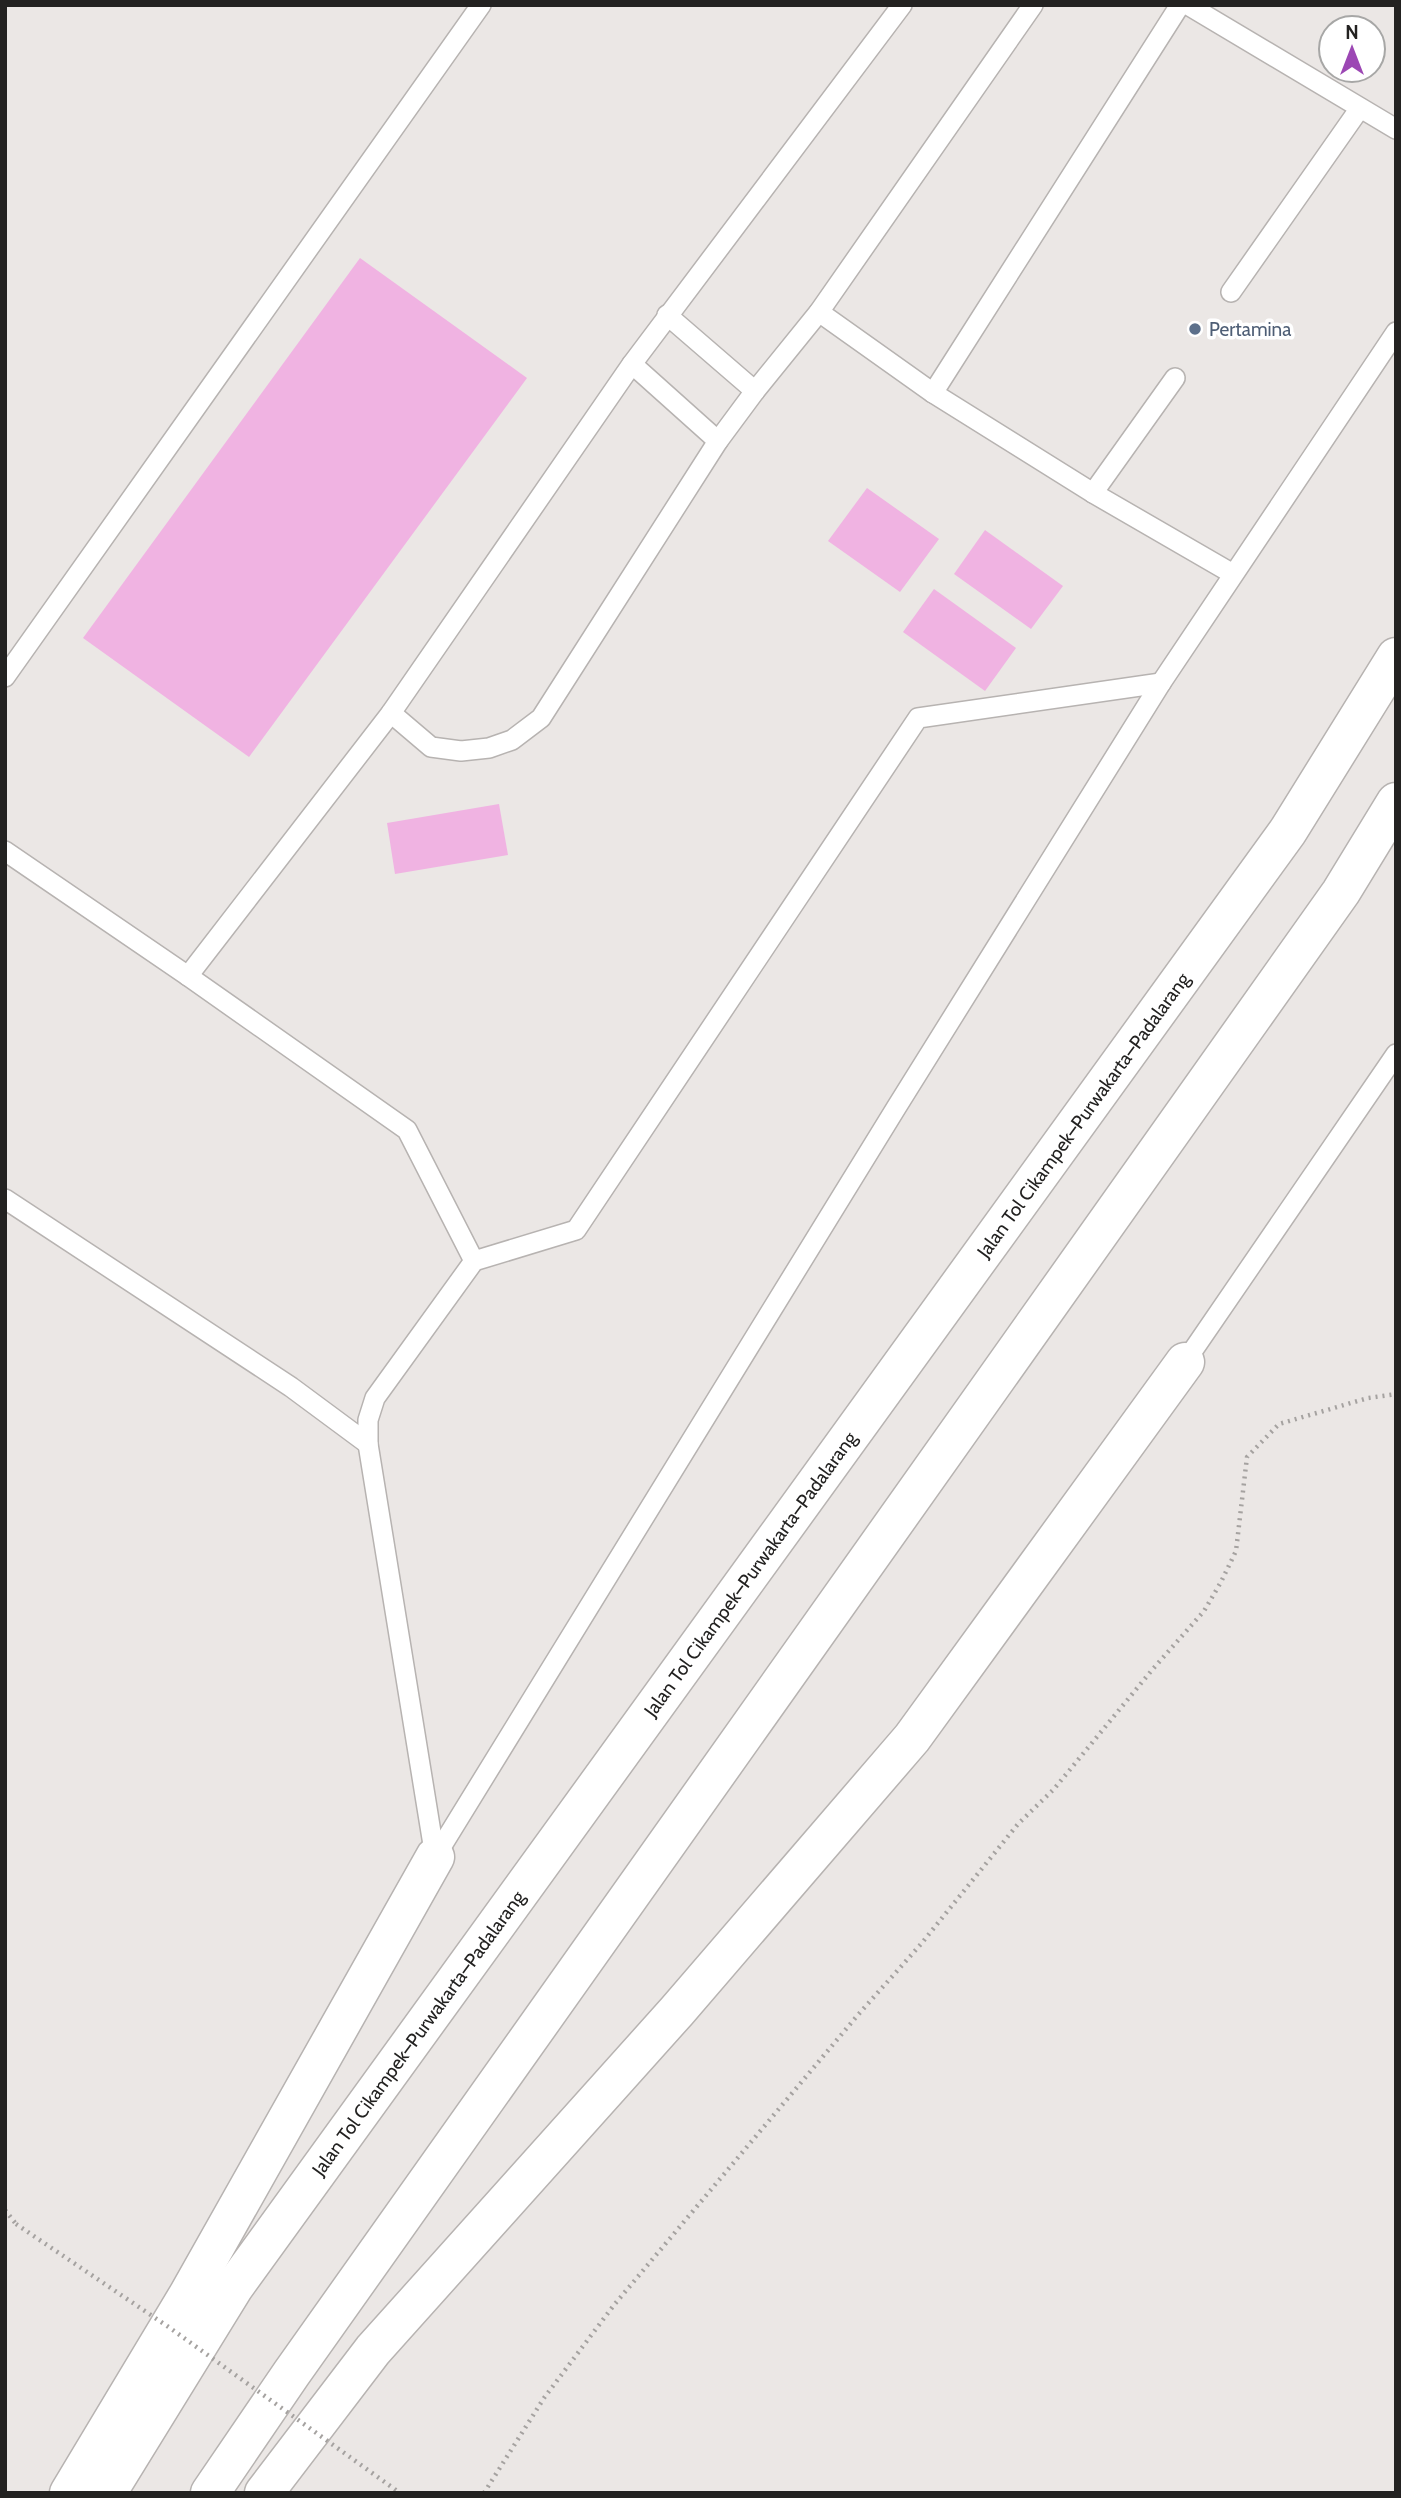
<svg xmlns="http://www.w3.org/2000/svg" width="1401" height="2498" font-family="Cabin,sans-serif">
<rect width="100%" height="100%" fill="#ebe7e5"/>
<!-- building -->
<g fill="#f0b3e2">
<path d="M 360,258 L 527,378 L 249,757 L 83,638 Z"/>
<path d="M 867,488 L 939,539 L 900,592 L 828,541 Z"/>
<path d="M 985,530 L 1063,586 L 1031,629 L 954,574 Z"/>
<path d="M 934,589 L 1016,648 L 985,691 L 903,632 Z"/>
<path d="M 499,804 L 508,855 L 395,874 L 387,823 Z"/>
</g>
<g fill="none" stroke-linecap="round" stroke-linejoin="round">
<!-- service casing -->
<g stroke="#b7b3b1" stroke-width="22">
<g id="service">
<path d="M 1188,5 L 1396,129"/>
<path d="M 1231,292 L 1360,108"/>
<path d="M 819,312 L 933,393 L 1093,493 L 1233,574"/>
<path d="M 667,315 L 755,391"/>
<path d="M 632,364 L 718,441"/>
<path d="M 933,393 L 1180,5"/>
<path d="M 1093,493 L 1175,378"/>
<path d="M 5,677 L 481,5"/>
<path d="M 391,713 L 431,747 L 461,751 L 489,748 L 512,740 L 541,718 L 718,441 L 755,391 L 819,312 L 1033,5"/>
<path d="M 5,851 L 188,976 L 407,1130 L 474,1261"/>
<path d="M 188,976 L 391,713 L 632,364 L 902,5"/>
<path d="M 5,1199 L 291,1387 L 368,1444"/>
<path d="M 1185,1362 L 1396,1054"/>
<path d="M 435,1857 L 896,1108 L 1161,683 L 1396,332"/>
<path d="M 435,1857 L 368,1444 L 368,1420 L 375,1398 L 474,1261 L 576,1230 L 918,718 L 1161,683"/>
</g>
</g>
<!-- motorway casing -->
<g stroke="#b7b3b1" stroke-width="41">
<g id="motorway">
<path d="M 69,2493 L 188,2295 L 435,1857"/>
<path d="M 107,2493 L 234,2287 L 1288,831 L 1396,657"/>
<path d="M 210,2493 L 291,2374 L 1341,892 L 1396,802"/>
<path d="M 264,2493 L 373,2350 L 677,2011 L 912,1738 L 1185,1362"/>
</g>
</g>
<!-- path -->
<g stroke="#a5a2a0" stroke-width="4.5" stroke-dasharray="2 5" stroke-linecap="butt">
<path d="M 5,2210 L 16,2224"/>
<path d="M 484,2493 L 544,2398 L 614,2305 L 857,2016 L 921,1944 L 1018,1824 L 1054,1789 L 1152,1670 L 1204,1611 L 1221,1582 L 1236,1551 L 1247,1457 L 1279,1424 L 1368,1398 L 1396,1394"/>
</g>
<!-- service -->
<use href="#service" stroke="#fff" stroke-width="19"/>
<!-- motorway -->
<use href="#motorway" stroke="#fff" stroke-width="38"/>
<!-- path-bridge -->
<path stroke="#a5a2a0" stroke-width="4.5" stroke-dasharray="2 5" stroke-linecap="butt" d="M 16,2224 L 170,2328 L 400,2493"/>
</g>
<!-- markers -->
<circle fill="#5c6f8a" stroke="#fff" stroke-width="2.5" cx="1195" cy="329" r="7"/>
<g text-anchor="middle" stroke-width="7" stroke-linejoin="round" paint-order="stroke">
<!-- service labels -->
<g font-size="19" fill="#4e5e75" stroke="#fff" text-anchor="start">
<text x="1209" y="336">Pertamina</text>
</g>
<!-- street labels -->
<g font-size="19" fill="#232221" stroke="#fff">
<text transform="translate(1083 1115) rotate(-54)" y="7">Jalan Tol Cikampek–Purwakarta–Padalarang</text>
<text transform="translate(750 1574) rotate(-54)" y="7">Jalan Tol Cikampek–Purwakarta–Padalarang</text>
<text transform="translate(418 2033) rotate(-54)" y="7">Jalan Tol Cikampek–Purwakarta–Padalarang</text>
</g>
</g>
<!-- border -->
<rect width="1401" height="2498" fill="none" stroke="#232221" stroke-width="14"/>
<!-- north arrow -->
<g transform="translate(1352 49)"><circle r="33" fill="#ffffff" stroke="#a7a7a6" stroke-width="2"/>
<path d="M0-5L12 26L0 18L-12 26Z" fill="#9c47b4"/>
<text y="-10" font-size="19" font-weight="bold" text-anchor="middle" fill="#232221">N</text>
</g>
</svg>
